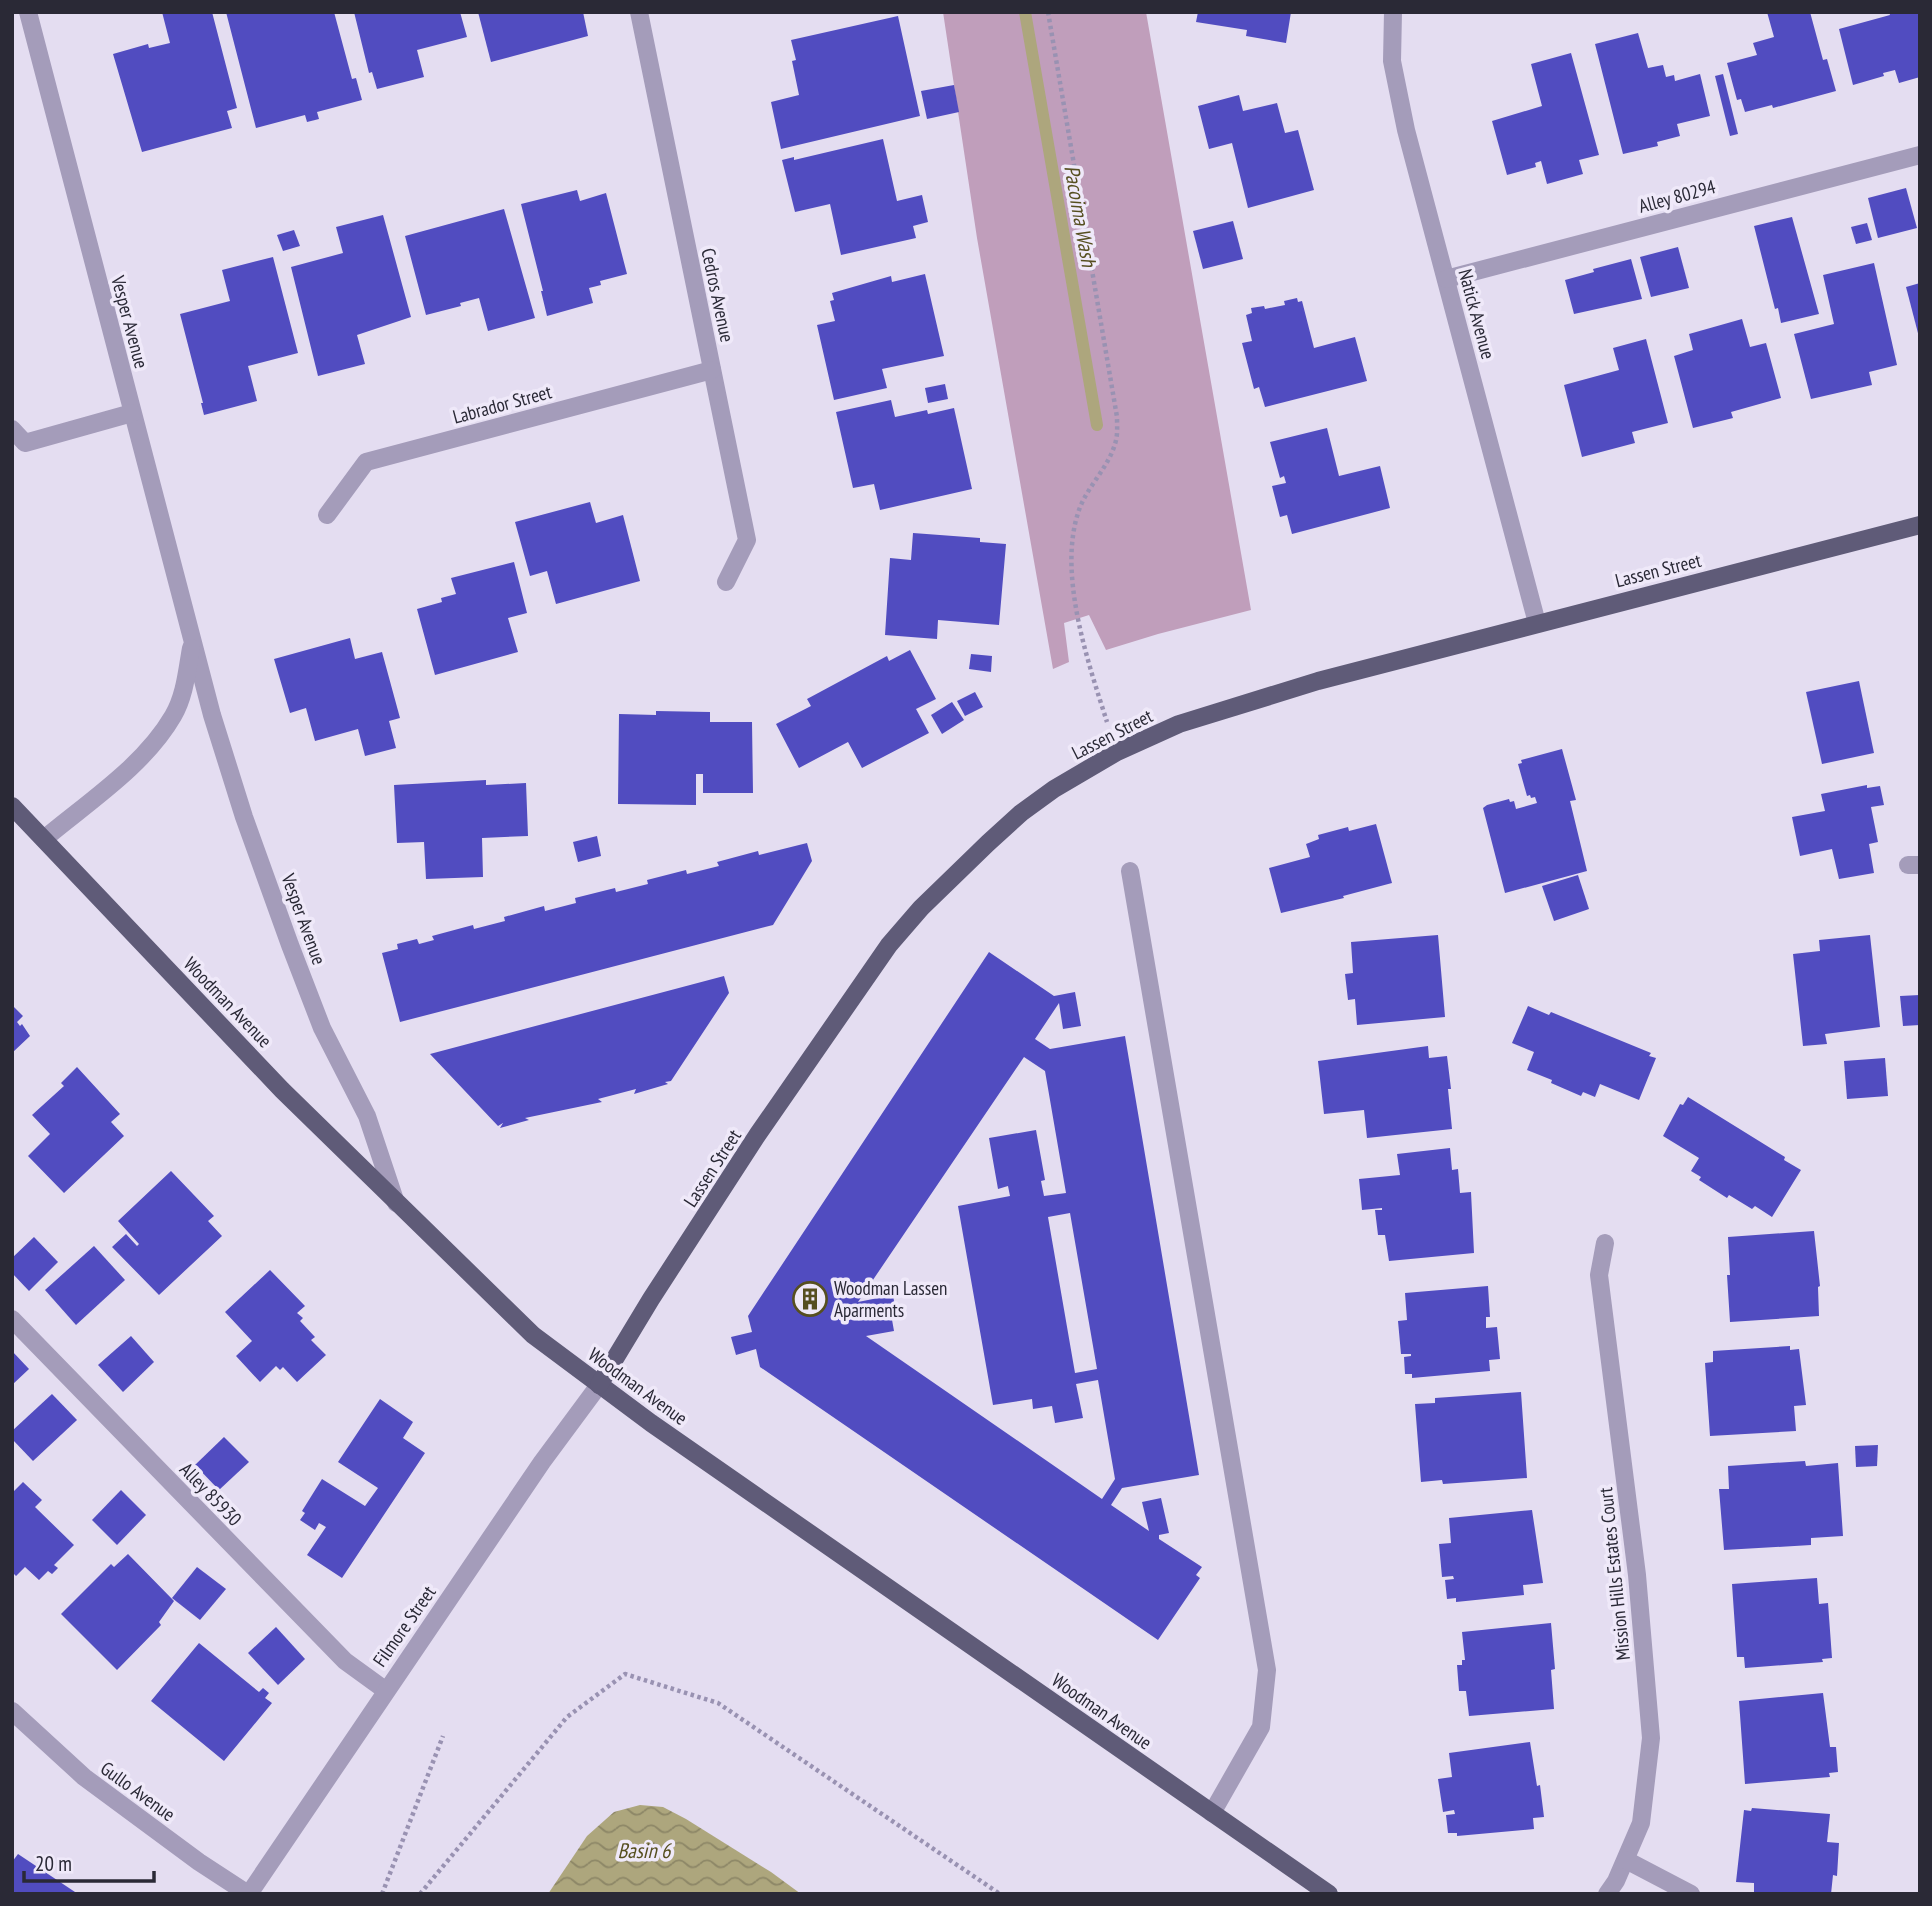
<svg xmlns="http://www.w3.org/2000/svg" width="1932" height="1906" font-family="'PT Sans Narrow',sans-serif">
<defs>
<pattern id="water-waves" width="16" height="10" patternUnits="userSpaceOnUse" patternTransform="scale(1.75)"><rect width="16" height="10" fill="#ada67d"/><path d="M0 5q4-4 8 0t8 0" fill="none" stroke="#8d8767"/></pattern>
</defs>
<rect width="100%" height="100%" fill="#e4ddf1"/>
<!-- grass -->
<path fill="#c09ebb" d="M 943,12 L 1146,12 L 1251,610 L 1158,634 L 1106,650 L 1089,615 L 1064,623 L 1069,662 L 1053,669 L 977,238 Z"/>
<!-- water -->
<path fill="url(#water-waves)" d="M 640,1805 L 663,1807 L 686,1819 L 771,1872 L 801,1894 L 548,1894 L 587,1836 L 614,1812 Z"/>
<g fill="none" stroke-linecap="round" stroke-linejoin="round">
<!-- stream -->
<path stroke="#ada67d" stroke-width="12" d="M 1025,12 L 1097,425"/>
</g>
<!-- building -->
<g fill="#514cc0" fill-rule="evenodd">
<path d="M 162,12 L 212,12 L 237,108 L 227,111 L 232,128 L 142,152 L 113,54 L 148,44 L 149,48 L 170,43 Z"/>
<path d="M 226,12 L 334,12 L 352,79 L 356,78 L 362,100 L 317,112 L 319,119 L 307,122 L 305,115 L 256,128 Z"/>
<path d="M 354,12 L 460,12 L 467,37 L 417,50 L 424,77 L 377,89 L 372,72 L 369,73 Z"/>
<path d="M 478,12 L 583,12 L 588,36 L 491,62 Z"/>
<path d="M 1198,12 L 1291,12 L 1286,43 L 1246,36 L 1247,30 L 1196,22 Z"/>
<path d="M 1767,12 L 1810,12 L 1823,60 L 1827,59 L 1836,91 L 1773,108 L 1772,105 L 1745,112 L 1741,99 L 1737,100 L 1727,63 L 1757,55 L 1753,43 L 1774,37 Z"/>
<path d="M 1889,12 L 1920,12 L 1920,77 L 1899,83 L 1895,70 L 1883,73 L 1884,76 L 1853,85 L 1839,29 L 1890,15 Z"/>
<path d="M 898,16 L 920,116 L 781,149 L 771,102 L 799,95 L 792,61 L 796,60 L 791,40 Z"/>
<path d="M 1638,33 L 1648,68 L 1663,65 L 1666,77 L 1674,75 L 1675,81 L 1700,74 L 1710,116 L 1677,124 L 1680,136 L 1657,142 L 1658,146 L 1623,154 L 1595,44 Z"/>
<path d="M 1571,53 L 1599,155 L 1579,160 L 1583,174 L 1547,184 L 1541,161 L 1535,163 L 1536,167 L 1507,175 L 1492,121 L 1542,106 L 1531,64 Z"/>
<path d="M 1723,74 L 1738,134 L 1730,136 L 1715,76 Z"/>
<path d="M 954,85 L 959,112 L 927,119 L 921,91 Z"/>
<path d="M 1239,95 L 1243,111 L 1277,103 L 1285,133 L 1298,130 L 1314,190 L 1248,208 L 1232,143 L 1209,149 L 1198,106 Z"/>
<path d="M 883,139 L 897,201 L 922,195 L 928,222 L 913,226 L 916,238 L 841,255 L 830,204 L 795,212 L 782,160 L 794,157 L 794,160 Z"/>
<path d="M 1906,188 L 1917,228 L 1878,238 L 1868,198 Z"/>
<path d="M 577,190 L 580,201 L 606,193 L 627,274 L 600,281 L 601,285 L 589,288 L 593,303 L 547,316 L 541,291 L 543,291 L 521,204 Z"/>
<path d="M 504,209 L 535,318 L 488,331 L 479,298 L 460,303 L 461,306 L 426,315 L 405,236 Z"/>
<path d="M 383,215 L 411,317 L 357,335 L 365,364 L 318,376 L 291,267 L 343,253 L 336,227 Z"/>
<path d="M 1792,217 L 1819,314 L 1781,323 L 1778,308 L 1775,309 L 1754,226 Z"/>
<path d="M 1233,221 L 1243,259 L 1203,269 L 1193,231 Z"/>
<path d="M 1867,223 L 1872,240 L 1856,244 L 1851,227 Z"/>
<path d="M 294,230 L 300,246 L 283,251 L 277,235 Z"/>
<path d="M 1678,247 L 1689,288 L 1651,297 L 1640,257 Z"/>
<path d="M 273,257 L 298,353 L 248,366 L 257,401 L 204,415 L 201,403 L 203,403 L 180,314 L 230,301 L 222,270 Z"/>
<path d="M 1631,259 L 1642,299 L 1574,314 L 1565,280 L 1594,272 L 1593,269 Z"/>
<path d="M 1874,263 L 1897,365 L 1869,372 L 1872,385 L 1811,399 L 1794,334 L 1834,324 L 1823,275 Z"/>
<path d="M 925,274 L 944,356 L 882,369 L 887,388 L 834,400 L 817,325 L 835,321 L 830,301 L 834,300 L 832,293 L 891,276 L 892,282 Z"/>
<path d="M 1920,283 L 1920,337 L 1919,337 L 1906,287 Z"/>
<path d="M 1297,298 L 1298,302 L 1302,301 L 1314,348 L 1355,337 L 1367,381 L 1265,407 L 1259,387 L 1254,389 L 1242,343 L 1252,341 L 1246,315 L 1252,313 L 1251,308 L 1264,306 L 1265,309 L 1285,305 L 1284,301 Z"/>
<path d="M 1742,319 L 1750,347 L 1766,343 L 1781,398 L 1731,412 L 1733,418 L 1693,428 L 1674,356 L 1693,350 L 1689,334 Z"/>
<path d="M 1646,339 L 1668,423 L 1632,432 L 1635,443 L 1582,457 L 1564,385 L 1619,370 L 1613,348 Z"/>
<path d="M 945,384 L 948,399 L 928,403 L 925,388 Z"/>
<path d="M 891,400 L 895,417 L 927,410 L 928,414 L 954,408 L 972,489 L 880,510 L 874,484 L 853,488 L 836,412 Z"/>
<path d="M 1327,428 L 1339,476 L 1380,466 L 1390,508 L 1292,534 L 1287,515 L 1280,517 L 1272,486 L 1286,483 L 1284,476 L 1280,478 L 1270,442 Z"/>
<path d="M 590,502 L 596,523 L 623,515 L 640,581 L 556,604 L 547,571 L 530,576 L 515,522 Z"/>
<path d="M 913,533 L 980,538 L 980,542 L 1006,544 L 999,625 L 938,620 L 937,639 L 885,635 L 890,558 L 911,560 Z"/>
<path d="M 514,562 L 527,613 L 508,618 L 518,652 L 435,675 L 417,609 L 442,602 L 441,598 L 456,594 L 451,578 Z"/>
<path d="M 350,638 L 355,659 L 382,652 L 400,718 L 389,721 L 396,748 L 365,756 L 358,729 L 315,741 L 306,708 L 290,713 L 274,659 Z"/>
<path d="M 910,650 L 936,699 L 916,709 L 929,733 L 862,768 L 848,742 L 799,768 L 776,724 L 811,706 L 807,699 L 887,656 L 889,661 Z"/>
<path d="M 971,654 L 992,656 L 991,672 L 969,669 Z"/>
<path d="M 1859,681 L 1874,753 L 1822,764 L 1806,692 Z"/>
<path d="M 975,692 L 983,707 L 965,716 L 957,701 Z"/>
<path d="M 952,702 L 964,720 L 942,734 L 931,715 Z"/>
<path d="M 656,711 L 710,712 L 710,722 L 752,722 L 753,793 L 703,793 L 703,774 L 696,774 L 696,805 L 618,804 L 619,714 L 656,715 Z"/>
<path d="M 1562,749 L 1576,800 L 1570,801 L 1587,871 L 1505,893 L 1483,808 L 1487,805 L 1509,799 L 1510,802 L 1514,801 L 1516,809 L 1537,803 L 1535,797 L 1531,798 L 1530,795 L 1527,796 L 1518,764 L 1522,763 L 1521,760 Z"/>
<path d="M 486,780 L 486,785 L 526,783 L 528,836 L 482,838 L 483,877 L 426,879 L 424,842 L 397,843 L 394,785 Z"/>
<path d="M 1867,785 L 1867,788 L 1880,786 L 1884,805 L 1871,807 L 1878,842 L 1869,844 L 1874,873 L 1839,879 L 1832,849 L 1800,856 L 1792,817 L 1825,811 L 1821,794 Z"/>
<path d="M 1376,824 L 1392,883 L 1343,896 L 1344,898 L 1281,913 L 1269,868 L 1310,857 L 1306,844 L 1319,839 L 1318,835 L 1348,827 L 1349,831 Z"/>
<path d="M 597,836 L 601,856 L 578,862 L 573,842 Z"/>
<path d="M 807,843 L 812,861 L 773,925 L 400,1022 L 382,953 L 398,949 L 397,944 L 417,939 L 419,944 L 434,940 L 432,936 L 473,925 L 474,929 L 505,921 L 504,917 L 544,906 L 545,911 L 576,903 L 575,898 L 615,888 L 616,892 L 648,884 L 647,880 L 686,870 L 687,874 L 719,866 L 717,862 L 758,851 L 759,855 Z"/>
<path d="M 1578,875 L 1589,909 L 1554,921 L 1542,886 Z"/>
<path d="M 1438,935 L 1445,1017 L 1357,1025 L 1355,999 L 1348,1000 L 1345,974 L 1353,973 L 1351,942 Z"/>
<path d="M 1870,935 L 1880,1027 L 1825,1034 L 1827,1044 L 1803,1046 L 1793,954 L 1820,951 L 1819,940 Z"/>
<path d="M 989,952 L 1054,996 L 1075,992 L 1081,1026 L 1063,1029 L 1059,1003 L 1035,1039 L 1050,1049 L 1125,1036 L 1199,1475 L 1122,1488 L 1111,1505 L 1149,1531 L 1142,1502 L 1161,1498 L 1169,1533 L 1159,1535 L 1159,1539 L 1202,1567 L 1196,1575 L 1200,1578 L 1158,1640 L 760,1367 L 756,1349 L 736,1355 L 731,1337 L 752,1332 L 748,1316 ZM 1024,1057 L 1045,1071 L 1066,1193 L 1044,1196 L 1041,1181 L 1045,1180 L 1036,1130 L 989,1138 L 998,1189 L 1008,1186 L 1010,1196 L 958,1206 L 993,1405 L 1032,1399 L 1033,1409 L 1052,1406 L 1055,1423 L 1083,1418 L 1076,1384 L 1098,1380 L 1115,1479 L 1102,1499 L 866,1336 L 894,1331 L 891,1314 L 896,1313 L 893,1295 L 858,1302 ZM 1070,1213 L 1097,1369 L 1075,1373 L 1048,1217 Z"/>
<path d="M 724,976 L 729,993 L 671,1081 L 665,1082 L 668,1084 L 634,1094 L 636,1089 L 598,1099 L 602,1102 L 525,1118 L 529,1120 L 500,1128 L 503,1123 L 498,1126 L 430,1054 Z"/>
<path d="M 1920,995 L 1920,1025 L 1903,1026 L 1900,996 Z"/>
<path d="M 12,1005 L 23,1016 L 17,1022 L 20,1026 L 22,1024 L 30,1036 L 12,1053 Z"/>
<path d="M 1528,1006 L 1549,1015 L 1551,1012 L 1651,1053 L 1649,1056 L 1656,1058 L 1639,1100 L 1600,1084 L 1595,1097 L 1583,1092 L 1581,1096 L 1551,1083 L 1552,1080 L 1527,1070 L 1534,1052 L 1512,1043 Z"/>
<path d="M 1428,1046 L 1429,1058 L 1447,1056 L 1451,1089 L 1448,1089 L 1452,1129 L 1367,1138 L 1364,1110 L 1324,1114 L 1318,1061 Z"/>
<path d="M 1885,1058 L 1888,1096 L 1847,1099 L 1844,1061 Z"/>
<path d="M 77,1067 L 120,1114 L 111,1122 L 124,1136 L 64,1193 L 28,1156 L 50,1134 L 32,1115 L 64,1086 L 61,1083 Z"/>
<path d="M 1688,1097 L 1785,1157 L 1784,1160 L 1801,1170 L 1772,1217 L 1755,1206 L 1752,1209 L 1729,1195 L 1727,1198 L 1699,1180 L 1701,1177 L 1691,1171 L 1699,1158 L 1663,1136 L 1680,1104 L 1683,1105 Z"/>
<path d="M 1450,1148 L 1452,1170 L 1458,1169 L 1460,1193 L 1471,1192 L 1474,1253 L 1389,1261 L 1385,1235 L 1378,1235 L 1375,1210 L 1382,1210 L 1382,1208 L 1362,1210 L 1359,1179 L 1400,1175 L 1397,1154 Z"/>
<path d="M 171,1171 L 214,1216 L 208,1221 L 222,1236 L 159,1295 L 112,1247 L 126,1234 L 137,1246 L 139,1244 L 118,1221 Z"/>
<path d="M 1814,1231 L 1820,1286 L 1818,1287 L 1819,1316 L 1730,1322 L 1727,1275 L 1730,1275 L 1728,1237 Z"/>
<path d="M 34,1237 L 58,1262 L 29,1291 L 12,1273 L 12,1258 Z"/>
<path d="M 94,1246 L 125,1280 L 76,1325 L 45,1290 Z"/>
<path d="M 270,1270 L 305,1306 L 297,1313 L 303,1318 L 300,1321 L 315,1337 L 311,1340 L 326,1355 L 297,1382 L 283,1367 L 280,1370 L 276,1366 L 260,1382 L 236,1356 L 252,1341 L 225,1312 Z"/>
<path d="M 1488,1286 L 1490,1317 L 1486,1317 L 1486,1328 L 1497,1327 L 1500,1359 L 1489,1360 L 1490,1371 L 1412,1378 L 1412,1374 L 1405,1374 L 1404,1357 L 1411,1356 L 1411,1354 L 1401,1354 L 1398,1321 L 1407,1320 L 1405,1293 Z"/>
<path d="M 131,1336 L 154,1362 L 123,1392 L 98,1365 Z"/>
<path d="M 1790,1346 L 1790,1350 L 1799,1349 L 1806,1405 L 1794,1406 L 1796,1431 L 1710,1436 L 1705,1363 L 1713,1362 L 1713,1351 Z"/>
<path d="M 12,1351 L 29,1369 L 12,1385 Z"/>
<path d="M 1521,1392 L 1527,1478 L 1443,1484 L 1442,1480 L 1421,1482 L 1415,1404 L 1435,1403 L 1435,1398 Z"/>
<path d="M 52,1394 L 77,1420 L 33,1461 L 12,1439 L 12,1431 Z"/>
<path d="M 380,1399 L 413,1422 L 403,1438 L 425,1453 L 342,1578 L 307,1555 L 326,1527 L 319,1523 L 315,1530 L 300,1520 L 305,1513 L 302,1511 L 322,1479 L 365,1506 L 378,1488 L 338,1462 Z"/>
<path d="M 224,1437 L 249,1462 L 219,1490 L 195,1465 Z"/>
<path d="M 1878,1445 L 1877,1466 L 1856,1467 L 1855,1446 Z"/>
<path d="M 1805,1461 L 1806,1466 L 1838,1463 L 1843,1536 L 1811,1538 L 1811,1545 L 1724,1550 L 1719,1489 L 1729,1489 L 1728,1466 Z"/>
<path d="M 23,1482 L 42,1500 L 35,1507 L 74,1545 L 54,1565 L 58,1568 L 52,1574 L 48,1571 L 39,1580 L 25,1567 L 16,1576 L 12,1572 L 12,1493 Z"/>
<path d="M 121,1490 L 146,1515 L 117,1545 L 92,1520 Z"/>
<path d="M 1532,1510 L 1543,1583 L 1523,1585 L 1524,1595 L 1456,1602 L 1456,1598 L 1447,1599 L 1445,1580 L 1454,1579 L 1453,1576 L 1442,1577 L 1439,1544 L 1451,1543 L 1449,1518 Z"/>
<path d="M 128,1554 L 174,1601 L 159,1622 L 161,1625 L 117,1670 L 61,1614 L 111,1564 L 114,1567 Z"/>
<path d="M 197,1567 L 226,1589 L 200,1620 L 172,1598 Z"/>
<path d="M 1817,1578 L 1819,1604 L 1828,1603 L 1832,1658 L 1822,1659 L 1823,1662 L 1745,1668 L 1744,1657 L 1737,1657 L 1732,1584 Z"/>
<path d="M 1551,1623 L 1555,1669 L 1551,1670 L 1554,1709 L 1469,1716 L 1466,1691 L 1459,1691 L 1457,1665 L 1462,1665 L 1462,1660 L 1465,1660 L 1462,1632 Z"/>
<path d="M 276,1627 L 305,1659 L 278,1685 L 248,1653 Z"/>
<path d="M 199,1643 L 259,1692 L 263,1688 L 269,1693 L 265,1698 L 272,1703 L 224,1761 L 151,1701 Z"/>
<path d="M 1823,1693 L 1830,1747 L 1836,1747 L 1838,1772 L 1829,1773 L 1830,1777 L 1745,1784 L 1739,1701 Z"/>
<path d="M 1530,1742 L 1537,1786 L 1540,1785 L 1544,1817 L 1533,1818 L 1534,1829 L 1457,1836 L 1457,1833 L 1448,1833 L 1446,1815 L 1455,1814 L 1454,1810 L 1443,1812 L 1438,1779 L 1452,1777 L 1449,1753 Z"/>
<path d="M 1752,1808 L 1830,1814 L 1827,1842 L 1839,1843 L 1837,1876 L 1833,1875 L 1831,1894 L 1754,1893 L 1754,1883 L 1736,1882 L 1744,1810 L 1751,1811 Z"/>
<path d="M 18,1854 L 78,1894 L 12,1894 L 12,1862 Z"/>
</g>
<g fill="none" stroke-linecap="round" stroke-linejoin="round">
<!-- path -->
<g stroke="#9992b2" stroke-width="4.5" stroke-dasharray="3.5 3.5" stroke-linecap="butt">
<path d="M 1048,12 L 1117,417 C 1117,426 1118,435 1115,444 C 1108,468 1087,487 1079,510 C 1057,573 1088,662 1107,722"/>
<path d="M 382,1894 L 443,1736"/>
<path d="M 420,1894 L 567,1717 L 625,1674 L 718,1703 L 1000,1894"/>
</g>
<!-- minor -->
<g stroke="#a49cba" stroke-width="18">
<path d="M 28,12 L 212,715 L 244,817 L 290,945 L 322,1028 L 367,1116 L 396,1203"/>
<path d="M 639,12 L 747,540 L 726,582"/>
<path d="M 1393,12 L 1392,61 L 1406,130 L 1537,623"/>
<path d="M 1446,279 L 1920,155"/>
<path d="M 12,429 L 25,443 L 132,413"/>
<path d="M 327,515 L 366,462 L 712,370"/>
<path d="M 44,839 C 88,802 144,766 173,716 C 185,696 187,670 191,648"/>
<path d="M 1908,865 L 1920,865"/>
<path d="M 1130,871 L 1267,1670 L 1261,1727 L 1212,1813"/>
<path d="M 1605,1243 L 1599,1275 L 1637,1575 L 1651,1738 L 1641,1823 L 1616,1881 L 1607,1894"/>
<path d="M 12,1319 L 345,1661 L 385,1690"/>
<path d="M 12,1711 L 84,1777 L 199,1862 L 248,1894"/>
<path d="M 1626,1860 L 1691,1894"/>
<path d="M 249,1894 L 542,1462 L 599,1385"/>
</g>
<!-- major -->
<g stroke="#5f5b78" stroke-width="18">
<path d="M 12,806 L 282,1090 L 533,1335 L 651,1423 L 1329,1894"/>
<path d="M 599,1385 L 651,1299 L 758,1134 L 889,945 L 921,908 L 988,843 L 1021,813 L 1054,789 L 1117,752 L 1179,724 L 1318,681 L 1920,525"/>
</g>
</g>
<!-- icons -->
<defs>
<g id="building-ring" transform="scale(1.75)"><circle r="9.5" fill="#efe9f9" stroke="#564f20" stroke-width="1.5"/><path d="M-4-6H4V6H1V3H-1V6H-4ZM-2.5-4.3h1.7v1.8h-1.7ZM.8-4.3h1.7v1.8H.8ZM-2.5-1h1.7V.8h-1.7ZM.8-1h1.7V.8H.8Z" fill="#564f20"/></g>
</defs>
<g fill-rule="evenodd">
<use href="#building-ring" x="810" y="1299"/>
</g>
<g text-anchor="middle" stroke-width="7" stroke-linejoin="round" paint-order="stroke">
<!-- street labels -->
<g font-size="19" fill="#2a2936" stroke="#efe9f9">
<text transform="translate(1677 196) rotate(-15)" y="7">Alley 80294</text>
<text transform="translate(718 295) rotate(78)" y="7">Cedros Avenue</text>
<text transform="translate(1477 314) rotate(75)" y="7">Natick Avenue</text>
<text transform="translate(130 322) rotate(75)" y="7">Vesper Avenue</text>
<text transform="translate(502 404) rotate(-15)" y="7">Labrador Street</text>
<text transform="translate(1658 570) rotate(-14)" y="7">Lassen Street</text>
<text transform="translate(1112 734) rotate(-27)" y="7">Lassen Street</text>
<text transform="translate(304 919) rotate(70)" y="7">Vesper Avenue</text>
<text transform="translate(228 1002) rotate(46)" y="7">Woodman Avenue</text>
<text transform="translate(712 1168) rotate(-57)" y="7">Lassen Street</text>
<text transform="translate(638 1386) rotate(36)" y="7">Woodman Avenue</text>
<text transform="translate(211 1494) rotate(46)" y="7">Alley 85930</text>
<text transform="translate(1614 1574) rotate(-96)" y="7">Mission Hills Estates Court</text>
<text transform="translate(404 1626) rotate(-55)" y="7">Filmore Street</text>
<text transform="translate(1102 1711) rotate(35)" y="7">Woodman Avenue</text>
<text transform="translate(138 1791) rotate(36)" y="7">Gullo Avenue</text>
</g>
<!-- poi labels -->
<g font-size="19" fill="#2a2936" stroke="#efe9f9" text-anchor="start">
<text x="834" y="1295">Woodman Lassen<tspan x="834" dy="22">Aparments</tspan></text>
</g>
<!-- water labels -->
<g font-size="21" font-style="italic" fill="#564f20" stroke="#efe9f9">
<text transform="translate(1080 216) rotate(80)" y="7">Pacoima Wash</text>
<text x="644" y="1858">Basin 6</text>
</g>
</g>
<!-- border -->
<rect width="1932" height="1906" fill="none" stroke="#2a2936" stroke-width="28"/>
<!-- scale -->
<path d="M24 1871v10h130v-10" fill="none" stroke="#2a2936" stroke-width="3.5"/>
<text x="35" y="1871" font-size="21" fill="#2a2936" stroke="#efe9f9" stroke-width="5" paint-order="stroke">20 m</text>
</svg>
